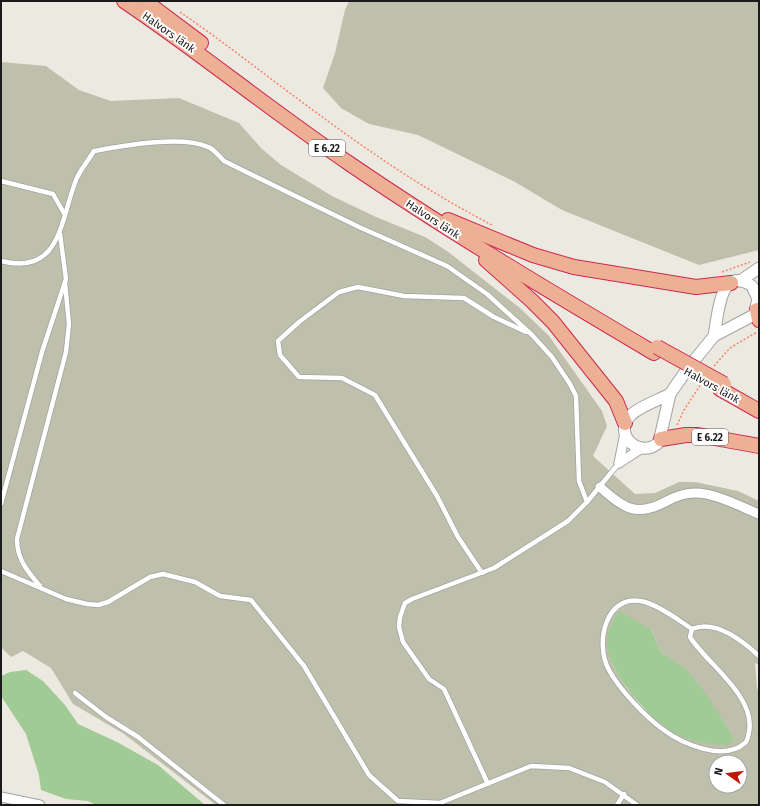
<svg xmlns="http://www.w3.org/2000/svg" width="760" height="806" font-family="'Fira Sans',sans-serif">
<rect width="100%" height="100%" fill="#ece9e0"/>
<!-- construction -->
<g fill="#bec0ac" fill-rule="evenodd">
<path d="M 349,1 L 759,1 L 759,250 L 699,265 L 562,210 L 515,182 L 418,135 L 369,124 L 341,108 L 323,88 L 335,53 L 345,10 Z"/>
<path d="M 1,62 L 46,66 L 79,90 L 111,101 L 179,98 L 239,123 L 261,148 L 281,165 L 332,196 L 376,217 L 425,237 L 447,251 L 520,308 L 549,336 L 602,411 L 607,426 L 593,456 L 635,494 L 655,493 L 679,482 L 695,482 L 738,491 L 759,501 L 759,665 L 755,663 L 757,688 L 759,692 L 759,805 L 216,805 L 124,734 L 73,704 L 51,668 L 23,651 L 11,657 L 1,647 ZM 651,630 L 662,654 L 678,735 L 642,707 L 626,687 L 613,665 L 607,642 ZM 716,762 L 740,762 L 740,786 L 716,786 Z"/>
</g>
<!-- forest -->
<g fill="#a0cb95">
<path d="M 619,611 L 651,630 L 662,654 L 685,668 L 705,693 L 734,738 L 730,745 C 712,745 696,743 679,735 C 653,724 607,672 607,642 C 607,631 613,620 619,611 Z"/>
<path d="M 26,670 L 43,681 L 65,705 L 78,724 L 117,742 L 158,765 L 205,805 L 96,805 L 88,801 L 66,799 L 41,790 L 39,775 L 26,734 L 1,696 L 1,676 L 10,672 Z"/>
</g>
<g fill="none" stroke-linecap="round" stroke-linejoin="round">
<!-- service casing -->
<g stroke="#a2a2a2" stroke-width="6">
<g id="service">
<path d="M 1,181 L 53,194 L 65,215"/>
<path d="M 1,261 C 61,276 60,221 76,180 C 80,170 88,161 94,151 C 123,146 181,135 208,147 C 214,149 219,156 224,161 L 359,227 L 447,266 L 487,294 L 532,335 L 552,357 L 570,384 L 576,396 L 579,481 L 587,502"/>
<path d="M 1,504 L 42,352 L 66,279 L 60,234"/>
<path d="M 1,571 L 66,599 L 87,604 L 98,605 L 108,602 L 150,577 L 163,574 L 195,582 L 220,596 L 251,600 L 304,666 L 369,775 L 398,801 L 440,803 L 531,766 L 569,768 L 605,782 L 637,805"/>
<path d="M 482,573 L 458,537 L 437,496 L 375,395 L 342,378 L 299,377 L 280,355 L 278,341 L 299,322 L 339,292 L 358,287 L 404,296 L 464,298 L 494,317 L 526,332"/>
<path d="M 40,586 C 27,571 17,559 17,539 L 66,352 L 69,324 L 65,283"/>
<path d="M 692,629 C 678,620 662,607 645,602 C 606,591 594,643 609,670 C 619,689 644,715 661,728 C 682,744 723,762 745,743 C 748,740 748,736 749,732 C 756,696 707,664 690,637 L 692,629 C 715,619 743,641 759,656"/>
<path d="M 75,693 L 106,717 L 138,737 L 224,805"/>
<path d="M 488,784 L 444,689 L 429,679 L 403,642 L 399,627 L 400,617 L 405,603 L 412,599 L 494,568 L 568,521 L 587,502 L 619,463"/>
<path d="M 617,805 L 624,794"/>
</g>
</g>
<!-- minor casing -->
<g stroke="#a2a2a2" stroke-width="11">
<g id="minor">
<path d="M 619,463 L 625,433"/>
<path d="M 619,463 L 642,448"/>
<path d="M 600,487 C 623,507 635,518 665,502 C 674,497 684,493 695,493 C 716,493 739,506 759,514"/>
<path d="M 1,797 L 40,805"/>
</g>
</g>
<!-- tertiary casing -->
<g stroke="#a2a2a2" stroke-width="13">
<g id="tertiary">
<path d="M 740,281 L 759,268"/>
<path d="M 670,394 C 659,400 638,407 630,416 C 612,436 642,460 659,442 L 670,394 L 688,368 L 714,336 L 754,315 L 758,299 L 752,286 C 719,263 718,317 714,336"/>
</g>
</g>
<!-- trunk casing -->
<g stroke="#cf2851" stroke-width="16">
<g id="trunk">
<path d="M 124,1 C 201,53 273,112 350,164 C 448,231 551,292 654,353"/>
<path d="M 145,1 L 201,43"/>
<path d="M 448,220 L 533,255 L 574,267 L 696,287 L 731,283"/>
<path d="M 486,260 L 532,301 L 553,322 L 616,401 L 625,423"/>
<path d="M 757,310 L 759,320"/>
<path d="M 720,389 L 759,411"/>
<path d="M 661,439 L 686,435 L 698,435 L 759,446"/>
</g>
</g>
<!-- path -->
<g stroke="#f58468" stroke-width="1.5" stroke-dasharray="2 2" stroke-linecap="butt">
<path d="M 180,12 C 228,45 274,82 321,116 C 375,156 432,194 492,225"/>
<path d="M 722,272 L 750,262"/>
<path d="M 714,366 L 730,348 L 757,332"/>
<path d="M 677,425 L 684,410 L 701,384"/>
</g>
<!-- service -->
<use href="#service" stroke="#fff" stroke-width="4.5"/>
<!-- minor -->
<use href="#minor" stroke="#fff" stroke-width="9"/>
<!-- tertiary -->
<use href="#tertiary" stroke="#fff" stroke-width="11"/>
<!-- trunk -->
<use href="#trunk" stroke="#eeb094" stroke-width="14"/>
<!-- trunk-bridge casing -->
<g stroke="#cf2851" stroke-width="16" stroke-linecap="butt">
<path id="trunk-bridge" d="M 657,347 L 724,384"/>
</g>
<!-- trunk-bridge -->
<use href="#trunk-bridge" stroke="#eeb094" stroke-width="14"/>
</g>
<g text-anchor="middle" stroke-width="4" stroke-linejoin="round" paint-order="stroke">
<!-- shield labels -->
<g fill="#fff" stroke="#5f5f5f" stroke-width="1">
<rect x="309" y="140" width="36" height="16" rx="3"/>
<rect x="692" y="429" width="36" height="16" rx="3"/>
</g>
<g font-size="10" font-weight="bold" fill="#1b1b1b">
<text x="327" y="152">E 6.22</text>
<text x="710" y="441">E 6.22</text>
</g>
<!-- street labels -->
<g font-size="11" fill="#1b1b1b" stroke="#fff">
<text transform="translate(169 32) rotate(35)" y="4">Halvors länk</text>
<text transform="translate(433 219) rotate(33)" y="4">Halvors länk</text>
<text transform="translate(712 385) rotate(29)" y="4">Halvors länk</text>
</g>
</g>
<!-- border -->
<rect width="760" height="806" fill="none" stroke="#1b1b1b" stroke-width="4"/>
<!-- north arrow -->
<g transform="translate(728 774) rotate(284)"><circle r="19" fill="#ffffff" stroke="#a4a4a4"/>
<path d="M0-3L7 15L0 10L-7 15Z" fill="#c01705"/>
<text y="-6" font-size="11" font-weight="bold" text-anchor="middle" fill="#1b1b1b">N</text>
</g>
</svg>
